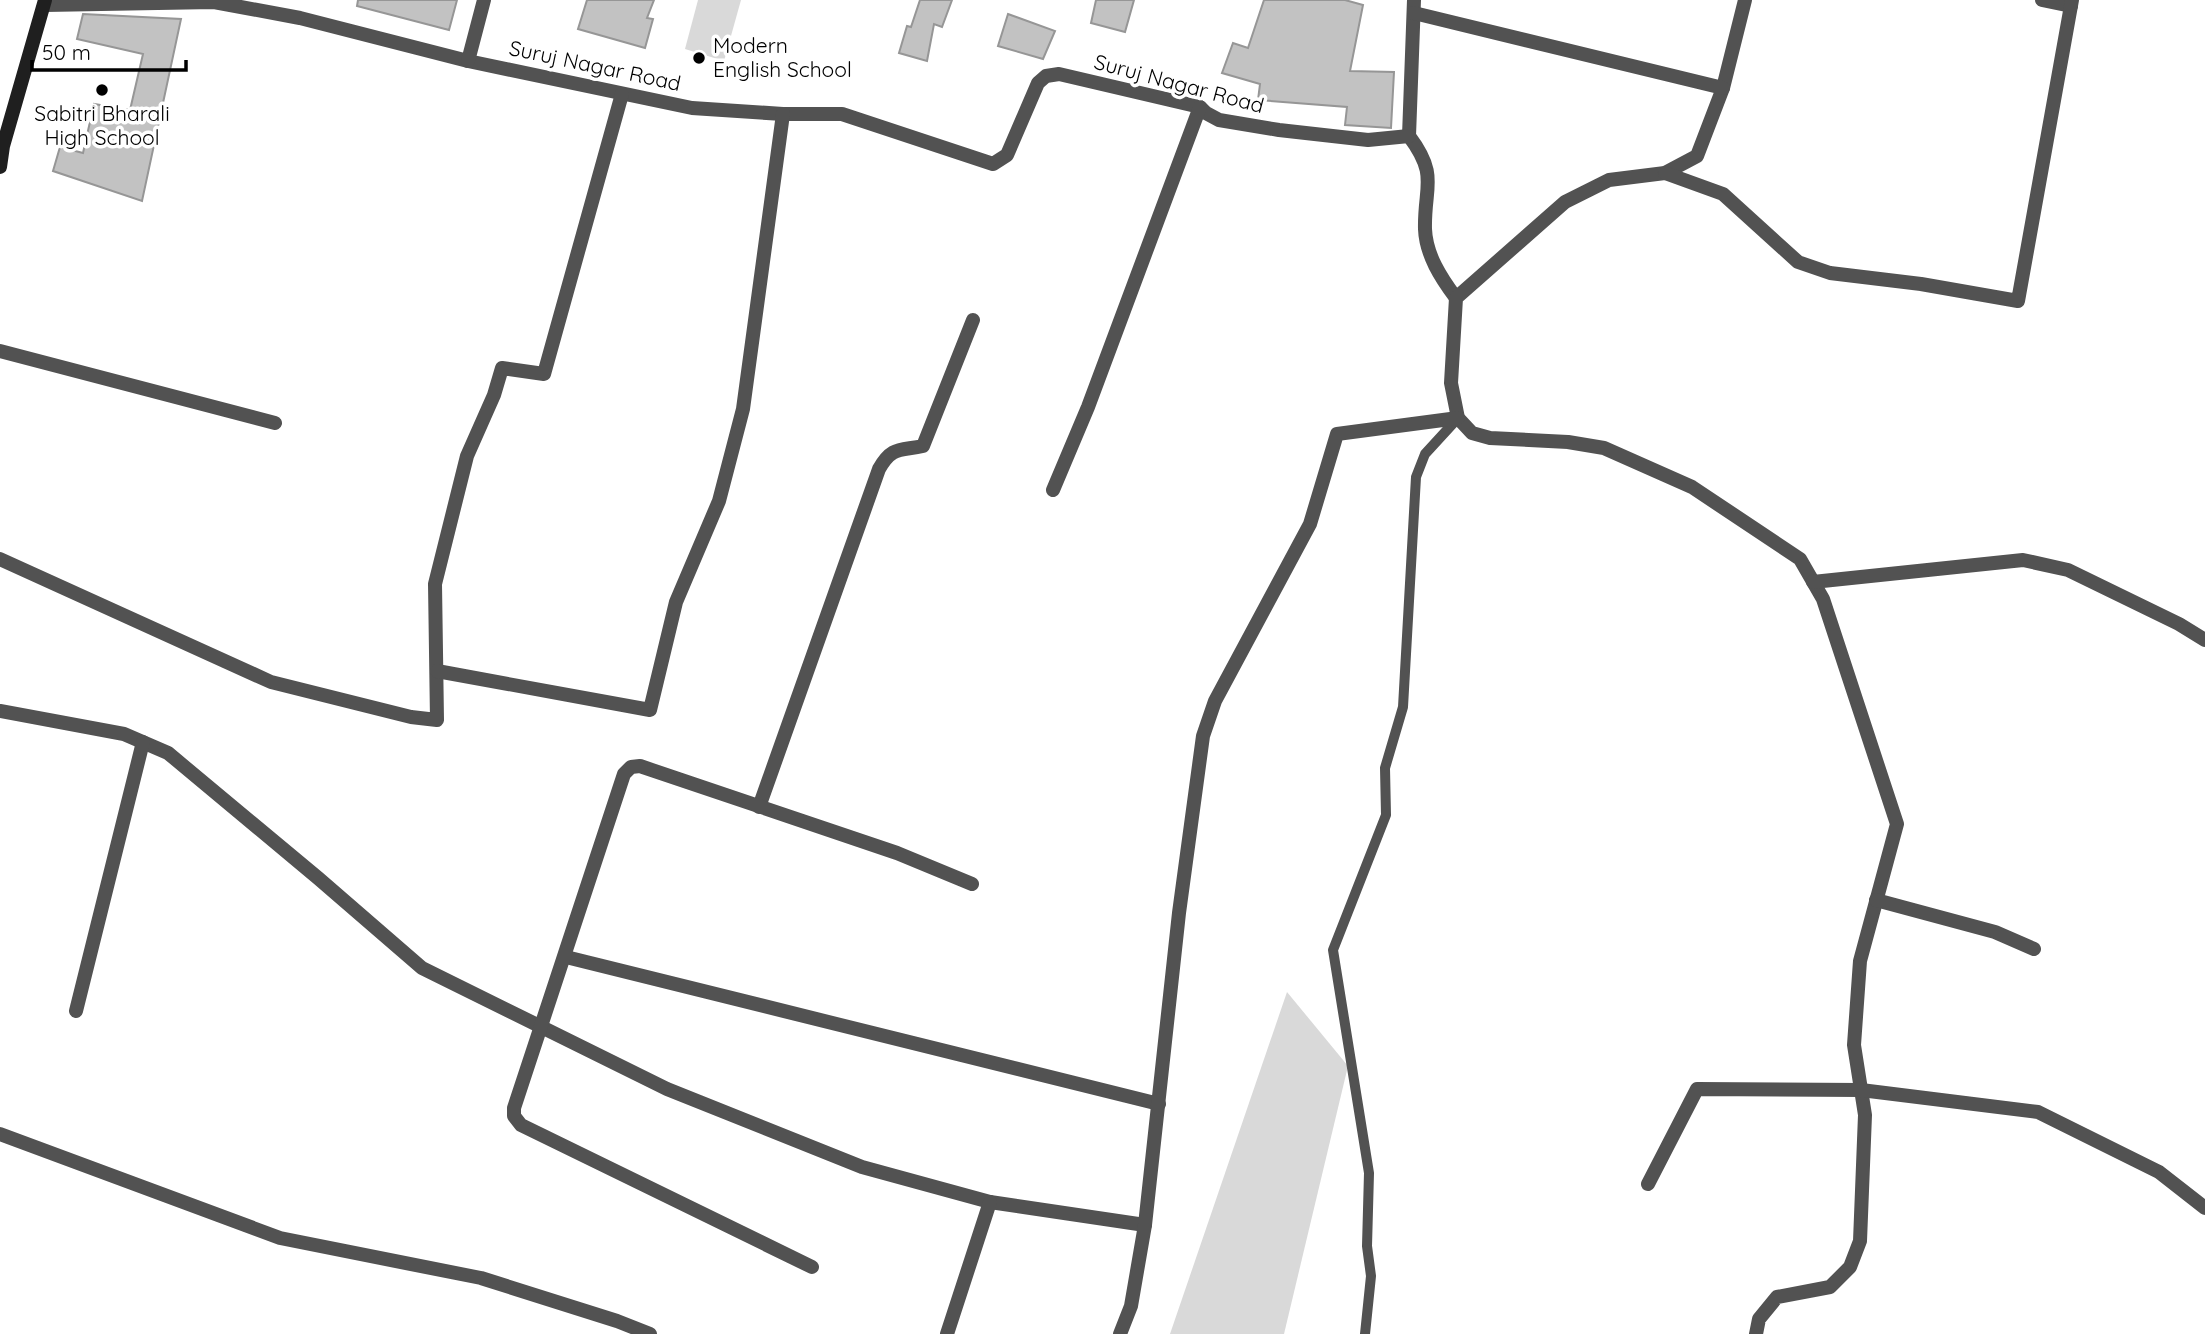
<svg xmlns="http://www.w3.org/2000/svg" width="2205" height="1334" font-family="Quicksand,sans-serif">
<rect width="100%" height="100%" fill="#fff"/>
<!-- green -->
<g fill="#d9d9d9">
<path d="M 698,0 L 741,0 L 724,61 L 685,49 Z"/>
<path d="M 1287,992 L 1348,1066 L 1284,1334 L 1170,1334 Z"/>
</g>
<!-- building -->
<g fill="#c2c2c2" stroke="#969696" stroke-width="2">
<path d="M 358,0 L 457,0 L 449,30 L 357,6 Z"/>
<path d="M 587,0 L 654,0 L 647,18 L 653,19 L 645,48 L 578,29 Z"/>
<path d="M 920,0 L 952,0 L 942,27 L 934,24 L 927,61 L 899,53 L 907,26 L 911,27 Z"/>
<path d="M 1096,0 L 1134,0 L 1125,32 L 1091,23 Z"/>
<path d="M 1264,0 L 1345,0 L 1363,5 L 1350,71 L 1394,72 L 1391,128 L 1345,125 L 1347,107 L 1258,100 L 1260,84 L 1222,73 L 1233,43 L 1248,48 Z"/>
<path d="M 83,14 L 181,19 L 142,201 L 53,171 L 60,147 L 83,153 L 94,104 L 130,110 L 143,54 L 77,39 Z"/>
<path d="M 1008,14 L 1055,31 L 1043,59 L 998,46 Z"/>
</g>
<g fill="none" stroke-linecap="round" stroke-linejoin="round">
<!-- service -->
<path stroke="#525252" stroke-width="10" d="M 1365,1334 L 1371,1276 L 1367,1246 L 1369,1173 L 1333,950 L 1386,815 L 1385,768 L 1403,707 L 1416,477 L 1425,454 L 1458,418"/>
<!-- minor -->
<g stroke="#525252" stroke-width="14">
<path d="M 1414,0 L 1409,136 C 1439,176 1424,186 1425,229 C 1426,255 1441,278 1456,298"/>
<path d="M 1745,0 L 1723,88 L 1697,156 L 1665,173 L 1609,180 L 1565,202 L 1456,298 L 1451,383 L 1458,418 L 1472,433 L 1490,438 L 1568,442 L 1604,448 L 1692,487 L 1800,559 L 1823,599 L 1897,824 L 1860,961 L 1854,1045 L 1865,1115 L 1860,1241 L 1850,1267 L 1830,1287 L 1777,1297 L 1759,1319 L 1756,1334"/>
<path d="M 2042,0 L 2071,6"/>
<path d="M 45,5 L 214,2 L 300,18 L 468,61 L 692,108 L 783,114 L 842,114 L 993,164 L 1007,155 L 1038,83 L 1046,76 L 1059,74 L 1200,107 L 1206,113 L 1219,120 L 1279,130 L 1368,140 L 1409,136"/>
<path d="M 1414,13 L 1723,88"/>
<path d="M 468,61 L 484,0"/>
<path d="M 1665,173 L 1723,194 L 1798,262 L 1830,273 L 1921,284 L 2018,301 L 2072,0"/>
<path d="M 0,351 L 275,423"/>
<path d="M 1053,490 L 1088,407 L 1200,107"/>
<path d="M 0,559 L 271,682 L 411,717 L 437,720 L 435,584 L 467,456 L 494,395 L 502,368 L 544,374 L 622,94"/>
<path d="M 1813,582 L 2023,560 L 2068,570 L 2179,624 L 2205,640"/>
<path d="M 437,671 L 650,710 L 676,602 L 719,501 L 743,409 L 783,114"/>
<path d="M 0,711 L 124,734 L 168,753 L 318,878 L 422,968 L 667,1089 L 862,1167 L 990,1202 L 1145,1225"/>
<path d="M 759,807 L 879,469 C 892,446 900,451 923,446 L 973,320"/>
<path d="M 1876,900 L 1995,932 L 2034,949"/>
<path d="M 566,957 L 1159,1104"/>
<path d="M 76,1011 L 143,742"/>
<path d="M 0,1134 L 280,1238 L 481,1278 L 617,1321 L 650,1334"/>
<path d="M 1648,1184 L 1697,1089 L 1861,1090 L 2038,1112 L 2159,1172 L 2205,1208"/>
<path d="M 812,1267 L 521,1125 L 514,1116 L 514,1108 L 624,774 L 631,767 L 640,766 L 897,853 L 972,884"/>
<path d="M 947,1334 L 990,1202"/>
<path d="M 1120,1334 L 1131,1306 L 1145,1225 L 1179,913 L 1203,736 L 1215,701 L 1310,524 L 1337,434 L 1458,418"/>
</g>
<!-- secondary -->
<path stroke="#1f1f1f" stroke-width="14" d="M 0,167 L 3,146 L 45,0"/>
</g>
<!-- markers -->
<g fill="#000" stroke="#fff" stroke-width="2.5">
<circle cx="699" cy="58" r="7"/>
<circle cx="102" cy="90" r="7"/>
</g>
<g text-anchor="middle" stroke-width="7" stroke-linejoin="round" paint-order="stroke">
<!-- poi labels -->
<g font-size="21" fill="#000" stroke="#fff" text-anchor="start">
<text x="713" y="53">Modern<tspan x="713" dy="24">English School</tspan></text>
<text x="102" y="121" text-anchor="middle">Sabitri Bharali<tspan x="102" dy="24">High School</tspan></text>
</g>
<!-- street labels -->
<g font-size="21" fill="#000" stroke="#fff">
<text transform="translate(595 66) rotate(12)" y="7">Suruj Nagar Road</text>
<text transform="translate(1179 84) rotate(15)" y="7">Suruj Nagar Road</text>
</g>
</g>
<!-- scale -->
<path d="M32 60v10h154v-10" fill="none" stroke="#000000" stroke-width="3.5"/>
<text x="42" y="60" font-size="21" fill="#000000" stroke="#ffffff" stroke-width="5" paint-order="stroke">50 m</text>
</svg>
